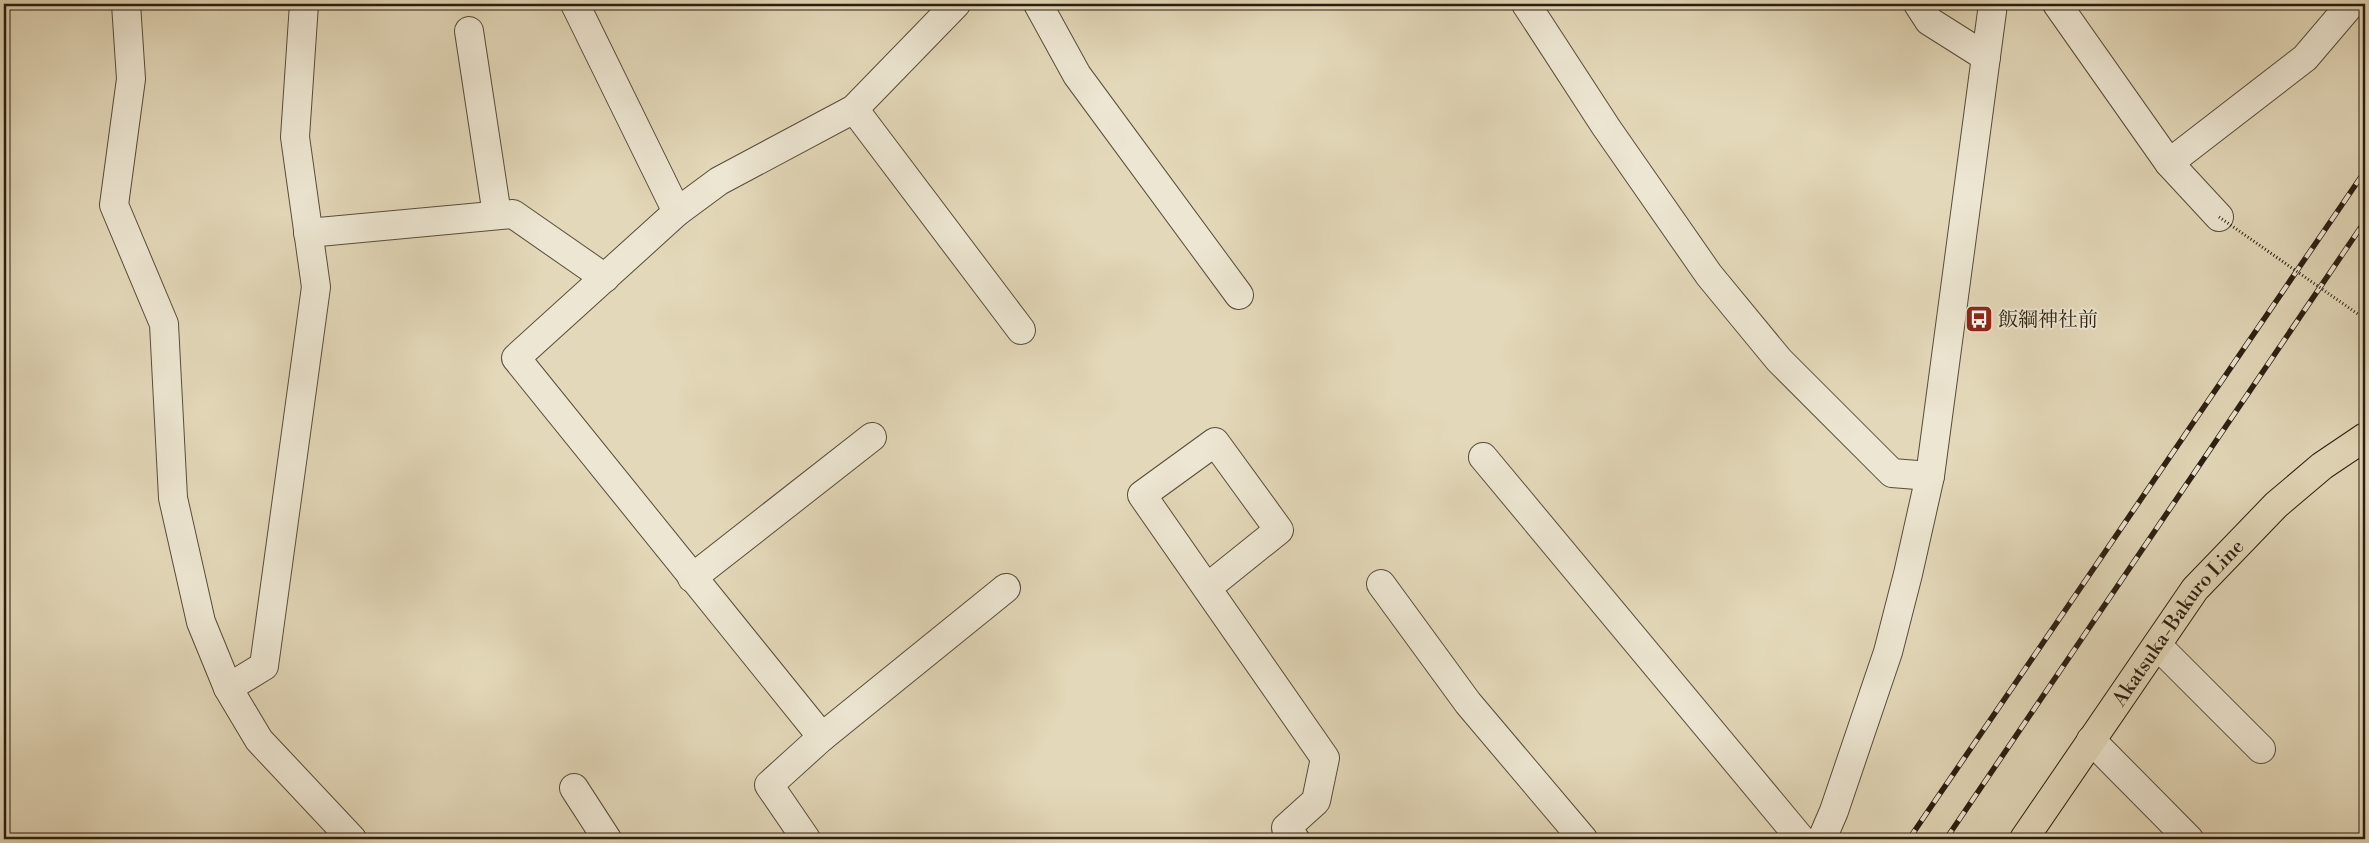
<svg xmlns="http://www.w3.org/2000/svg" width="2369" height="843" font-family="'Libre Bodoni','Noto Serif JP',serif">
<rect width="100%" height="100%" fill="#e3d8b9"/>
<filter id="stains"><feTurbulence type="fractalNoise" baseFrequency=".004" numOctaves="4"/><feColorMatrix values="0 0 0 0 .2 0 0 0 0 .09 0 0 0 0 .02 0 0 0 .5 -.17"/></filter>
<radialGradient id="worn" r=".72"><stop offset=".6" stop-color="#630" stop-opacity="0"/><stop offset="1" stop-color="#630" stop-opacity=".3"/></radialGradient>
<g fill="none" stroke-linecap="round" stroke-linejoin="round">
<!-- minor casing -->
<g stroke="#584c3a" stroke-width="30">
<g id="minor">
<path d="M 126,4 L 131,79 L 114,205 L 164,324 L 173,498 L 201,622 L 228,688 L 259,740 L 352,839"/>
<path d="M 575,4 L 677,212"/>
<path d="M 1038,4 L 1077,75 L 1239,295"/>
<path d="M 1526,4 L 1606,127 L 1709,275 L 1779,360 L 1892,473 L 1930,476"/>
<path d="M 1918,4 L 1929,21 L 1986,57"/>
<path d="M 2057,4 L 2169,163 L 2219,217"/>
<path d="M 469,31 L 497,215"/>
<path d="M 854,109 L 1021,330"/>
<path d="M 2169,163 L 2305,58 L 2351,4"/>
<path d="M 308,233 L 513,214 L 605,278"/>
<path d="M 1483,457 L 1801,839"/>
<path d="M 692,578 L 872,437"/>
<path d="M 1381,584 L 1468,703 L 1583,839"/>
<path d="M 1208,587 L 1279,530 L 1215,442 L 1142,495 L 1325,758 L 1316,801 L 1286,828 L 1295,839"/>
<path d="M 2157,645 L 2261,749"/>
<path d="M 228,688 L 264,666 L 316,287 L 295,137 L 304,4"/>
<path d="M 822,737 L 1006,588"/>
<path d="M 2091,740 L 2189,839"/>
<path d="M 574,788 L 607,839"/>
<path d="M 806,839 L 769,785 L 822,737 L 516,358 L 677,212 L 719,181 L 854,109 L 956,4"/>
<path d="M 1822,839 L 1834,811 L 1888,652 L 1908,574 L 1930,476 L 1993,4"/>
</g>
</g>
<!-- major casing -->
<g stroke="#2a1d10" stroke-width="30">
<g id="major">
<path id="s1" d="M 2024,839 L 2195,589 L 2276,505 L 2322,466 L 2365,437"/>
</g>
</g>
<!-- minor -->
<use href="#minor" stroke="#ede6d2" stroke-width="28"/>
<!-- major -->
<use href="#major" stroke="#e3d8b9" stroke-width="28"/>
<!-- rail casing -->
<g stroke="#2a1d10" stroke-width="5.5">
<g id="rail">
<path d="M 1909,839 L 2365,171"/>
<path d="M 1946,839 L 2365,221"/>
</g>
</g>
<!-- rail -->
<use href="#rail" stroke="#ede6d2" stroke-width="4" stroke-dasharray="11" stroke-linecap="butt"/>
<!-- path-bridge -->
<path stroke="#2a1d10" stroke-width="3" stroke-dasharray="1 2.5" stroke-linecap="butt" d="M 2219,217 L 2365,319"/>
</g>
<!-- icons -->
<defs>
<g id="bus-square" transform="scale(1.4375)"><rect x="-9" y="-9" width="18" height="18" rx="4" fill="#8f2418" stroke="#ede6d2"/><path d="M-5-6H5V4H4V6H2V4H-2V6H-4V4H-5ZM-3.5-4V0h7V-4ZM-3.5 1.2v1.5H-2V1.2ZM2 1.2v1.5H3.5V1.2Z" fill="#fff"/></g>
</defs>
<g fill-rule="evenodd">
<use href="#bus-square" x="1979" y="319"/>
</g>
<g text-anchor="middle" stroke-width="4" stroke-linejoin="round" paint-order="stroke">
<!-- poi labels -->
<g font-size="20" fill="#2a1d10" stroke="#ede6d2" text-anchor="start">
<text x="1998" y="326">飯綱神社前</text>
</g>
<!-- street labels -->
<g font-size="20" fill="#2a1d10" stroke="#ede6d2">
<text dy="7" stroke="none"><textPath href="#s1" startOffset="266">Akatsuka-Bakuro Line</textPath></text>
</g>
</g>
<!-- margin -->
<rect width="2369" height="843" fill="none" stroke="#e3d8b9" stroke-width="20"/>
<rect x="5" y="5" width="2359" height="833" fill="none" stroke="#2a1d10" stroke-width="2.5"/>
<rect x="10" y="10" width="2349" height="823" fill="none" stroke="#2a1d10"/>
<rect width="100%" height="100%" filter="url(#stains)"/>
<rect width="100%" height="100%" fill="url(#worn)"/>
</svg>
